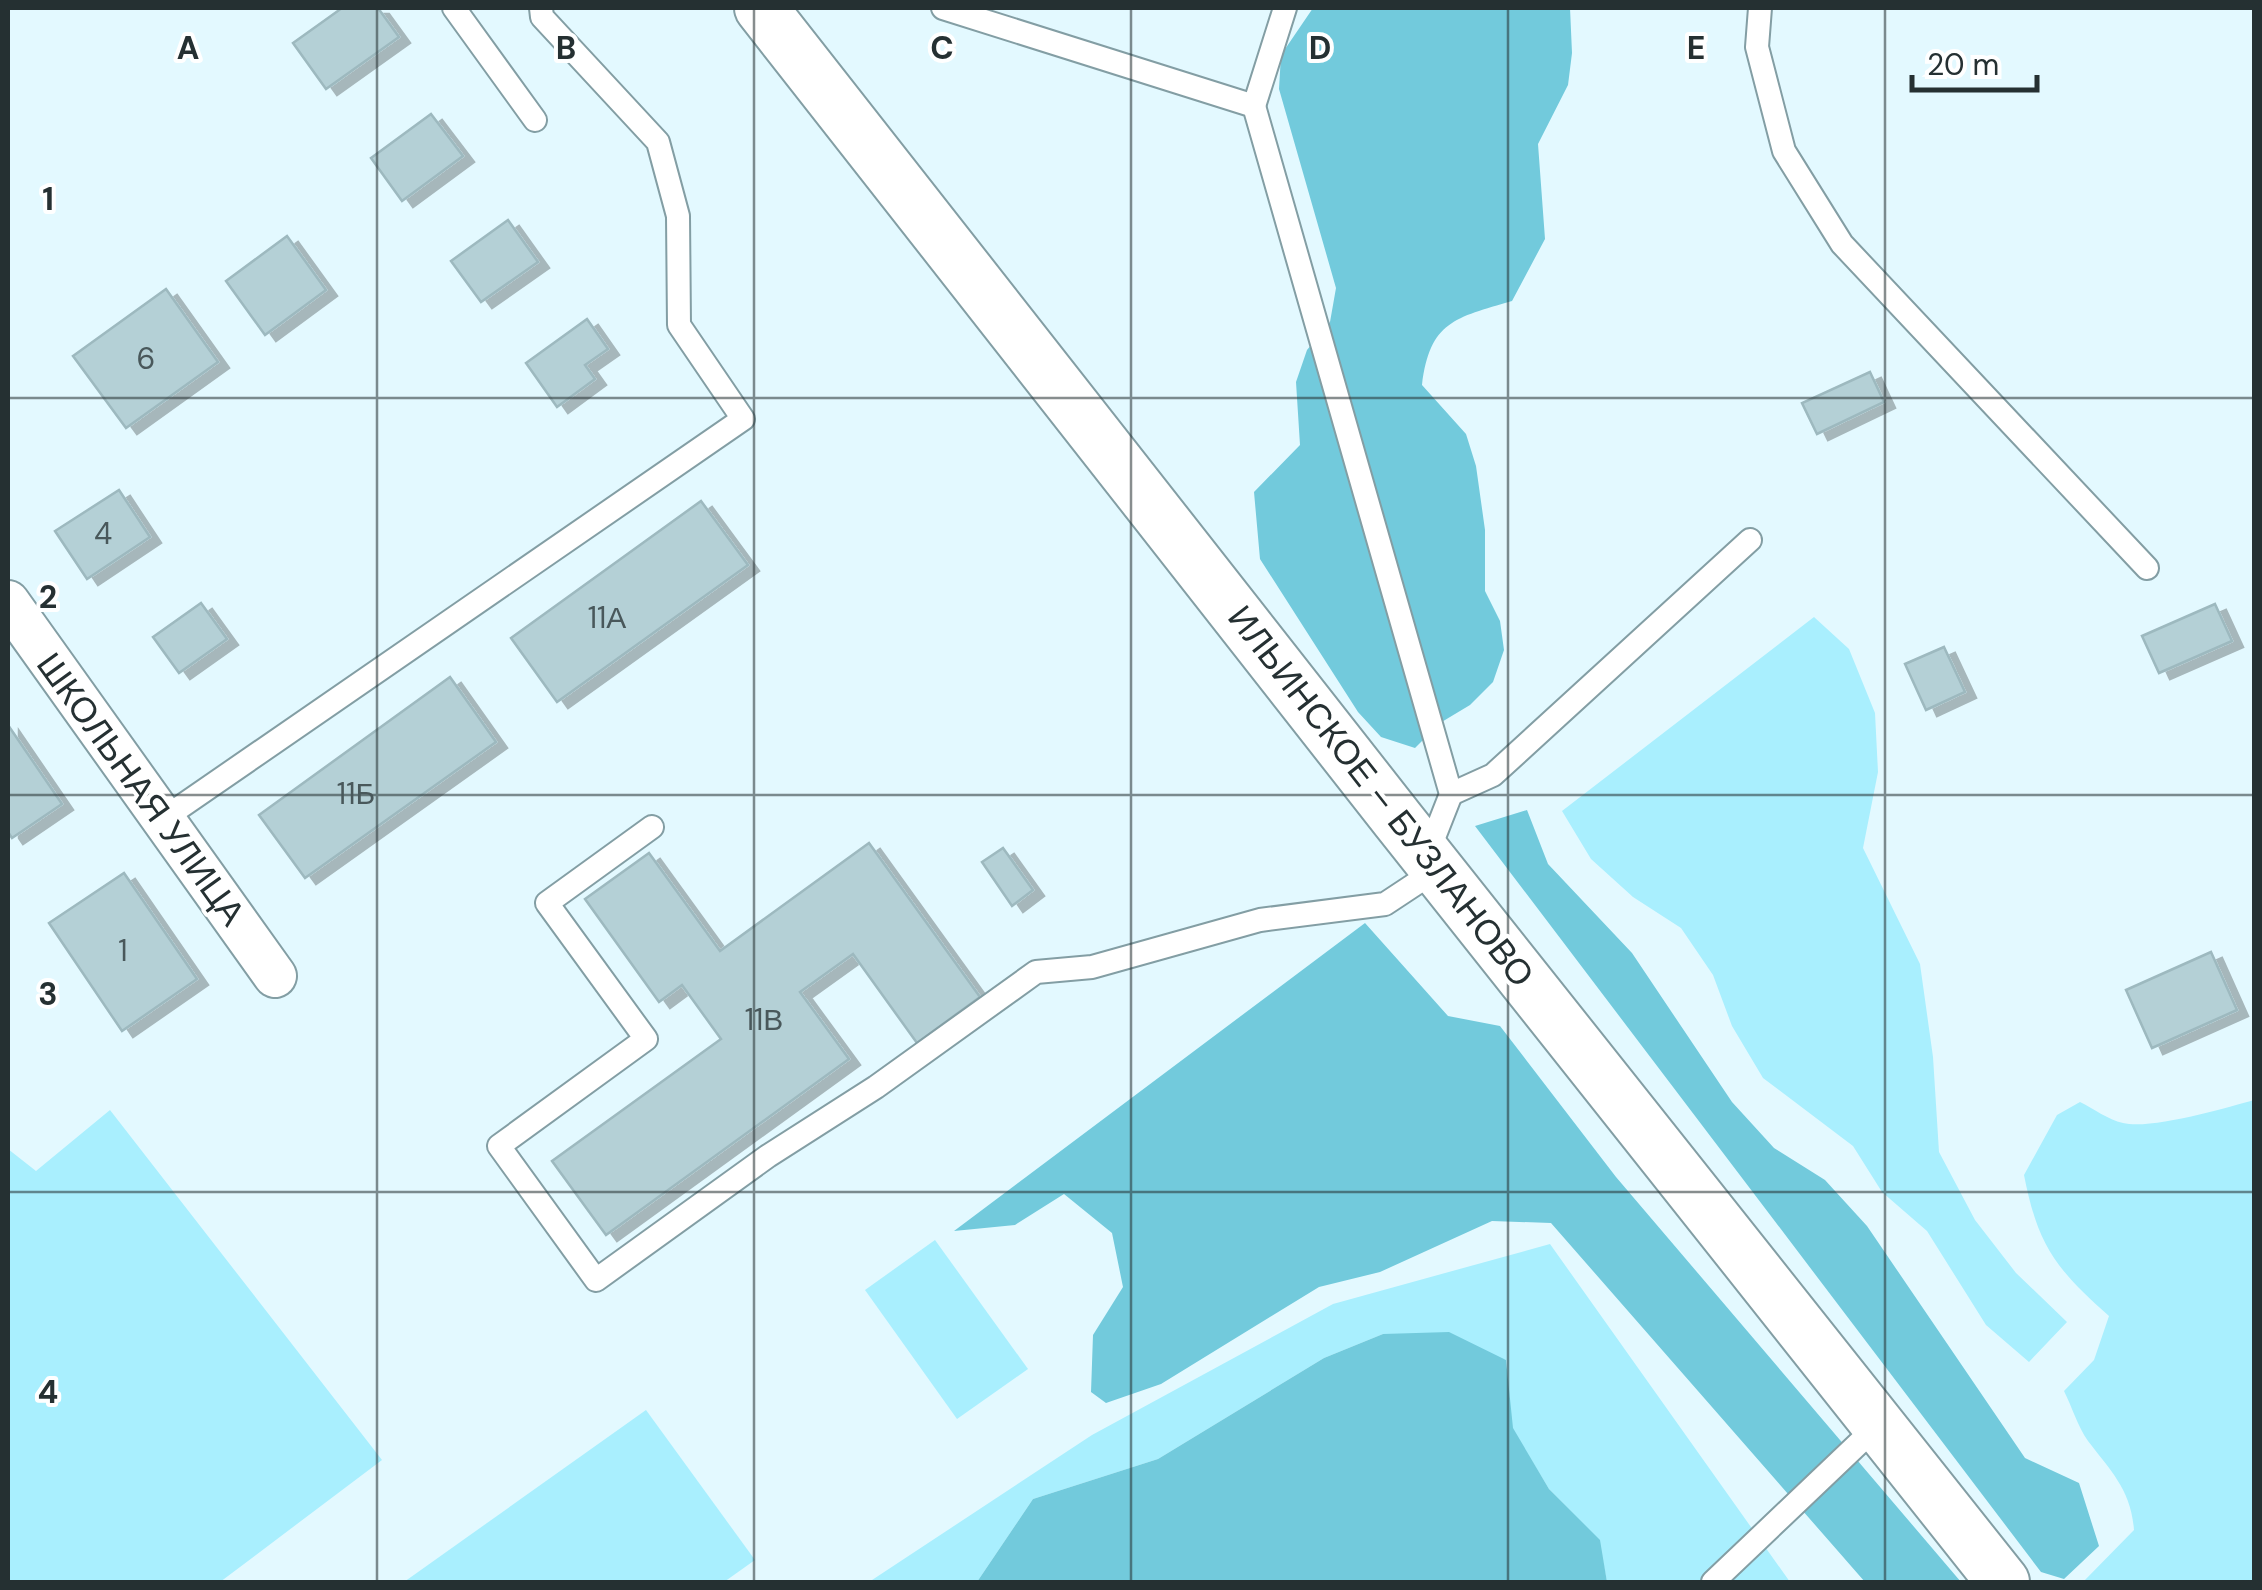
<svg xmlns="http://www.w3.org/2000/svg" width="2262" height="1590" font-family="'DM Sans',sans-serif">
<defs>
<filter id="shadow"><feDropShadow dx="11" dy="6" stdDeviation="0" flood-color="#0004"/></filter>
</defs>
<rect width="100%" height="100%" fill="#e3f9ff"/>
<!-- green -->
<g fill="#a9effe">
<path d="M 1814,617 L 1849,649 L 1875,713 L 1878,772 L 1863,848 L 1920,964 L 1933,1057 L 1939,1152 L 1975,1220 L 2016,1273 L 2067,1322 L 2029,1362 L 1986,1325 L 1927,1231 L 1882,1192 L 1853,1146 L 1763,1078 L 1732,1026 L 1713,975 L 1681,928 L 1633,897 L 1591,859 L 1562,811 Z"/>
<path d="M 2254,1100 L 2254,1582 L 2157,1582 L 2155,1580 L 2083,1582 L 2134,1530 C 2131,1490 2111,1471 2088,1441 C 2078,1427 2072,1407 2064,1391 L 2094,1360 L 2109,1316 C 2055,1268 2038,1246 2024,1175 L 2057,1115 L 2080,1102 C 2093,1108 2108,1120 2123,1123 C 2150,1130 2226,1108 2254,1100 Z"/>
<path d="M 110,1110 L 382,1460 L 220,1582 L 8,1582 L 8,1149 L 36,1171 Z"/>
<path d="M 935,1240 L 1028,1369 L 957,1419 L 865,1290 Z"/>
<path d="M 1550,1244 L 1790,1582 L 1607,1582 L 1599,1540 L 1549,1489 L 1512,1428 L 1506,1360 L 1383,1334 L 1324,1358 L 1158,1459 L 1033,1499 L 977,1582 L 869,1582 L 1092,1435 L 1333,1304 Z"/>
<path d="M 646,1410 L 755,1560 L 724,1582 L 404,1582 Z"/>
</g>
<!-- forest -->
<g fill="#72cadc">
<path d="M 1313,8 L 1570,8 L 1572,53 L 1568,85 L 1538,144 L 1545,239 L 1512,301 C 1455,318 1430,321 1422,385 L 1466,434 L 1476,466 L 1485,530 L 1485,591 L 1500,621 L 1504,650 L 1493,682 L 1470,705 L 1440,723 L 1415,748 L 1381,737 L 1358,712 L 1260,559 L 1254,492 L 1300,445 L 1296,382 L 1307,350 L 1330,322 L 1336,288 L 1279,89 L 1281,55 Z"/>
<path d="M 1527,810 L 1548,864 L 1632,953 L 1732,1102 L 1774,1148 L 1825,1180 L 1867,1226 L 2025,1458 L 2079,1483 L 2099,1546 L 2064,1579 L 2041,1572 L 1475,826 Z"/>
<path d="M 1365,923 L 1448,1016 L 1500,1026 L 1616,1177 L 1961,1582 L 1865,1582 L 1551,1223 L 1492,1221 L 1380,1272 L 1319,1287 L 1161,1384 L 1106,1403 L 1091,1392 L 1093,1335 L 1123,1287 L 1112,1233 L 1064,1194 L 1015,1225 L 954,1231 Z"/>
<path d="M 1449,1332 L 1506,1360 L 1513,1428 L 1549,1489 L 1600,1540 L 1607,1582 L 977,1582 L 1033,1499 L 1158,1459 L 1324,1358 L 1383,1334 Z"/>
</g>
<!-- building -->
<g fill="#b4d0d6" stroke="#9db9bf" stroke-width="2.5" filter="url(#shadow)">
<path d="M 342,8 L 378,8 L 399,37 L 326,89 L 293,43 Z"/>
<path d="M 431,114 L 463,156 L 402,201 L 371,158 Z"/>
<path d="M 508,220 L 538,262 L 481,302 L 451,261 Z"/>
<path d="M 287,236 L 326,290 L 265,335 L 226,281 Z"/>
<path d="M 166,289 L 218,362 L 126,428 L 73,356 Z"/>
<path d="M 587,319 L 608,349 L 585,365 L 595,379 L 557,407 L 526,363 Z"/>
<path d="M 1870,372 L 1884,402 L 1817,434 L 1802,403 Z"/>
<path d="M 119,490 L 150,537 L 87,579 L 55,531 Z"/>
<path d="M 701,501 L 748,565 L 557,702 L 511,638 Z"/>
<path d="M 201,603 L 227,639 L 179,673 L 153,637 Z"/>
<path d="M 2215,604 L 2232,641 L 2159,673 L 2142,636 Z"/>
<path d="M 1944,647 L 1965,692 L 1926,710 L 1905,664 Z"/>
<path d="M 450,677 L 496,742 L 305,878 L 259,815 Z"/>
<path d="M 8,725 L 62,804 L 12,838 L 8,832 Z"/>
<path d="M 869,843 L 980,997 L 917,1043 L 853,954 L 800,992 L 849,1059 L 606,1235 L 552,1161 L 721,1039 L 682,985 L 659,1002 L 585,899 L 649,853 L 720,951 Z"/>
<path d="M 1003,848 L 1033,890 L 1012,906 L 982,862 Z"/>
<path d="M 124,873 L 197,979 L 122,1031 L 49,923 Z"/>
<path d="M 2211,952 L 2237,1010 L 2152,1048 L 2126,990 Z"/>
</g>
<g fill="none" stroke-linecap="round" stroke-linejoin="round">
<!-- service casing -->
<g stroke="#839ea4" stroke-width="26">
<g id="service">
<path d="M 454,8 L 535,120"/>
<path d="M 943,8 L 1254,106 L 1451,794 L 1427,855"/>
<path d="M 1760,8 L 1757,47 L 1784,151 L 1842,244 L 2147,568"/>
<path d="M 1254,106 L 1285,8"/>
<path d="M 1451,794 L 1493,775 L 1750,540"/>
<path d="M 163,819 L 743,419 L 679,325 L 678,216 L 658,142 L 542,17 L 541,8"/>
<path d="M 652,827 L 547,903 L 646,1039 L 499,1146 L 596,1280 L 768,1156 L 876,1087 L 1036,972 L 1092,967 L 1260,920 L 1385,904 L 1438,869"/>
<path d="M 1713,1582 L 1878,1425"/>
</g>
</g>
<!-- minor casing -->
<g stroke="#839ea4" stroke-width="46">
<path id="minor" d="M 8,602 L 275,976"/>
</g>
<!-- tertiary casing -->
<g stroke="#839ea4" stroke-width="56">
<path id="tertiary" d="M 761,8 L 1398,820 L 2003,1582"/>
</g>
<!-- service -->
<use href="#service" stroke="#fff" stroke-width="22"/>
<!-- minor -->
<use href="#minor" stroke="#fff" stroke-width="42"/>
<!-- tertiary -->
<use href="#tertiary" stroke="#fff" stroke-width="52"/>
</g>
<!-- grid -->
<path fill="none" stroke="#253032" stroke-width="2.5" stroke-opacity="0.55" d="M 377,8 L 377,1582M 754,8 L 754,1582M 1131,8 L 1131,1582M 1508,8 L 1508,1582M 1885,8 L 1885,1582M 8,398 L 2254,398M 8,795 L 2254,795M 8,1192 L 2254,1192"/>
<g text-anchor="middle" stroke-width="8" stroke-linejoin="round" paint-order="stroke">
<!-- number labels -->
<g font-size="30" fill="#49585b">
<text x="146" y="369">6</text>
<text x="103" y="544">4</text>
<text x="607" y="628">11А</text>
<text x="356" y="804">11Б</text>
<text x="123" y="961">1</text>
<text x="764" y="1030">11В</text>
</g>
<!-- street labels -->
<g font-size="35" fill="#253032" stroke="#fff">
<text transform="translate(141 789) rotate(54)" y="12">ШКОЛЬНАЯ УЛИЦА</text>
<text transform="translate(1381 796) rotate(52)" y="12">ИЛЬИНСКОЕ – БУЗЛАНОВО</text>
</g>
</g>
<g font-size="32" text-anchor="middle" font-weight="bold" fill="#253032" stroke="#fff" stroke-width="8" stroke-linejoin="round" paint-order="stroke">
<text x="188" y="59">A</text>
<text x="566" y="59">B</text>
<text x="942" y="59">C</text>
<text x="1320" y="59">D</text>
<text x="1696" y="59">E</text>
<text x="48" y="210">1</text>
<text x="48" y="608">2</text>
<text x="48" y="1005">3</text>
<text x="48" y="1403">4</text>
</g>
<!-- border -->
<rect width="2262" height="1590" fill="none" stroke="#253032" stroke-width="20"/>
<!-- scale -->
<path d="M1912 75v15h125v-15" fill="none" stroke="#253032" stroke-width="5"/>
<text x="1927" y="75" font-size="30" fill="#253032" stroke="#ffffff" stroke-width="8" paint-order="stroke">20 m</text>
</svg>
